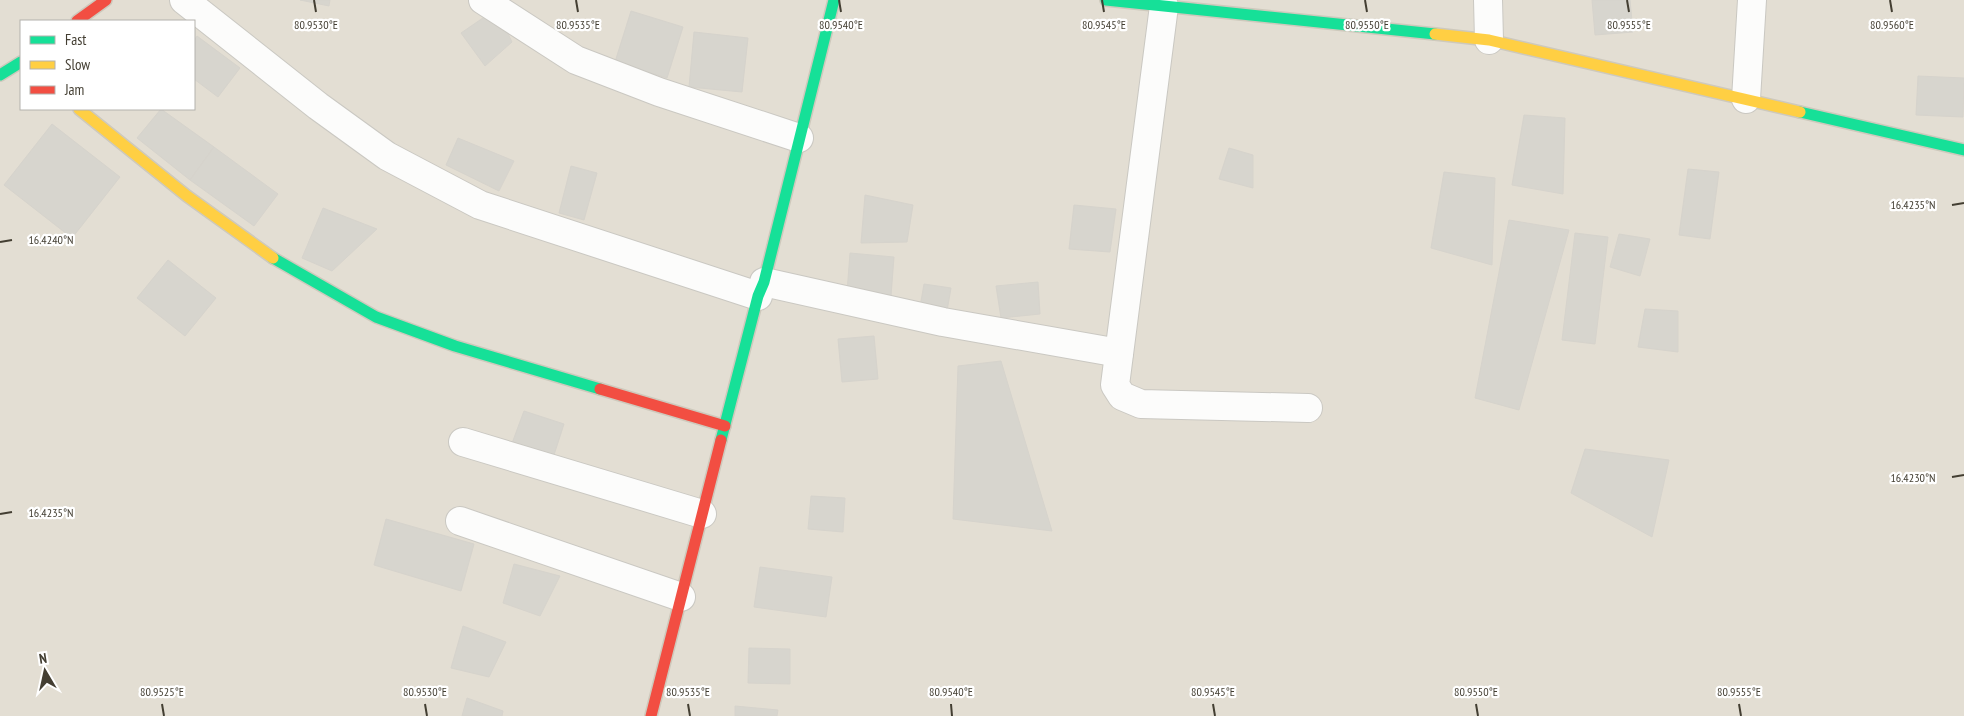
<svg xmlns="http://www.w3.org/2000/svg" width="1964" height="716" font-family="'PT Sans Narrow',sans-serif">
<rect width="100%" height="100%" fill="#eeece6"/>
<!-- residential -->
<path fill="#e3ded3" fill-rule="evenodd" d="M 0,0 L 1964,0 L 1964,716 L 0,716 ZM 21,21 L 194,21 L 194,109 L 21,109 Z"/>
<!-- building -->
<g fill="#d7d5ce" stroke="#d6d3cc">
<path d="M 300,0 L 330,0 L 329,6 Z"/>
<path d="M 1592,0 L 1630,0 L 1633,32 L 1595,35 Z"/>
<path d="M 496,9 L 512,42 L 485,66 L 461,33 Z"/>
<path d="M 631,11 L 683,27 L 667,78 L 615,62 Z"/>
<path d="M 694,32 L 748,38 L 742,92 L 689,87 Z"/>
<path d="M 197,36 L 240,68 L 218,97 L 194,79 L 194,41 Z"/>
<path d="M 1918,76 L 1964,78 L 1963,117 L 1916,115 Z"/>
<path d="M 161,109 L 214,147 L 190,180 L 137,138 Z"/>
<path d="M 1524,115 L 1565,118 L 1563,194 L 1512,185 Z"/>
<path d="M 52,124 L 120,177 L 72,238 L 4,185 Z"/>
<path d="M 458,138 L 514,161 L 499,191 L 446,165 Z"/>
<path d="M 214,147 L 278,194 L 254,226 L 190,180 Z"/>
<path d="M 1229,148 L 1253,155 L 1253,188 L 1219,179 Z"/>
<path d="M 571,166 L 597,173 L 584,220 L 559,213 Z"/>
<path d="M 1688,169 L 1719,172 L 1710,239 L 1679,235 Z"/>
<path d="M 1444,172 L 1495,178 L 1492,265 L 1431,248 Z"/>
<path d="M 865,195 L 913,205 L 907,242 L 861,243 Z"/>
<path d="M 1074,205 L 1116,209 L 1110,252 L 1069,249 Z"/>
<path d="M 323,208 L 377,229 L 332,271 L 302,258 Z"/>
<path d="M 1509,220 L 1569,230 L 1519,410 L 1475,398 Z"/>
<path d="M 1575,233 L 1608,237 L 1595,344 L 1562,340 Z"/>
<path d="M 1619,234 L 1650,239 L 1640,276 L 1610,267 Z"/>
<path d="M 850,253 L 894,257 L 891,296 L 847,292 Z"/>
<path d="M 168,260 L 216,298 L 185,336 L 137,298 Z"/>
<path d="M 1038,282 L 1040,314 L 1001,318 L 996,286 Z"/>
<path d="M 924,284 L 951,288 L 947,311 L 920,307 Z"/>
<path d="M 1645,309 L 1678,311 L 1678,352 L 1638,347 Z"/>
<path d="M 874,336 L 878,379 L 842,382 L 838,339 Z"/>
<path d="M 1001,361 L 1052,531 L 953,519 L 958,366 Z"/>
<path d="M 524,411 L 564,424 L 552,461 L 511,446 Z"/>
<path d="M 1585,449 L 1669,460 L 1652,537 L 1571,493 Z"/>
<path d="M 811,496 L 845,498 L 843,532 L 808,529 Z"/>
<path d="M 386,519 L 474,544 L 461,591 L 374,565 Z"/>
<path d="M 514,564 L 560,576 L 540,616 L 503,603 Z"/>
<path d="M 760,567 L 832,577 L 826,617 L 754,607 Z"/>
<path d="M 463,626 L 506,642 L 489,677 L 451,668 Z"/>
<path d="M 749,648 L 790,649 L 790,684 L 748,683 Z"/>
<path d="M 467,698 L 503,711 L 502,716 L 462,716 Z"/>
<path d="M 735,706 L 778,710 L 777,716 L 735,716 Z"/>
</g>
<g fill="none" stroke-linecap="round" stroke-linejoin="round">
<!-- street casing -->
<g stroke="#cac8c2" stroke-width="30">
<g id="street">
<path d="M 184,0 L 318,106 L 387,156 L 480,205 L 758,296"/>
<path d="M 483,0 L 576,60 L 659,92 L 799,138"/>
<path d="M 1488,0 L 1489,40"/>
<path d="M 1164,6 L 1115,385 L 1122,396 L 1141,404 L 1308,408"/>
<path d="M 1746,99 L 1752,0"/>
<path d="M 764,282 L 943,322 L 1119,353"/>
<path d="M 463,442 L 702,514"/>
<path d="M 460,521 L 681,597"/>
</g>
</g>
<!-- fast casing -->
<g stroke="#cec9bc" stroke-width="14">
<g id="fast">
<path d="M 1106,0 L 1435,34"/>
<path d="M 0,75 L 21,62"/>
<path d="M 1800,112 L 1964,150"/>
<path d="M 273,258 L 376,317 L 455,346 L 600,389"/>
<path d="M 721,440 L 758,296 L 764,282 L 834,0"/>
</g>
</g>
<!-- slow casing -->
<g stroke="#cec9bc" stroke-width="14">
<g id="slow">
<path d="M 1435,34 L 1489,40 L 1800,112"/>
<path d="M 79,109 L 187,196 L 273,258"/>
</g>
</g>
<!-- jam casing -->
<g stroke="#cec9bc" stroke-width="14">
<g id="jam">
<path d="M 77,21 L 106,0"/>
<path d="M 600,389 L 725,426"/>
<path d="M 651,716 L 721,440"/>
</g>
</g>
<!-- street -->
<use href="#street" stroke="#fcfcfb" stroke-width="28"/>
<!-- fast -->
<use href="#fast" stroke="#16e098" stroke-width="11"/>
<!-- slow -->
<use href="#slow" stroke="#ffcf43" stroke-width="11"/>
<!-- jam -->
<use href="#jam" stroke="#f24e42" stroke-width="11"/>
</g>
<!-- ticks -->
<path fill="none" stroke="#433e32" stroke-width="2" d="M 314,0 L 316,12M 576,0 L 578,12M 839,0 L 841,12M 1102,0 L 1104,12M 1365,0 L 1367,12M 1627,0 L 1629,12M 1890,0 L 1892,12M 1952,205 L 1964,203M 0,242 L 12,240M 1952,477 L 1964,475M 0,514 L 12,512M 162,704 L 164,716M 425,704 L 427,716M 688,704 L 690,716M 951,704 L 952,716M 1213,704 L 1215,716M 1476,704 L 1478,716M 1739,704 L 1741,716"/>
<g font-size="12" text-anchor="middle" fill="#433e32" stroke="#fff" stroke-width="4.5" stroke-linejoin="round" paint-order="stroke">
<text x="316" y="29">80.9530°E</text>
<text x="578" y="29">80.9535°E</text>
<text x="841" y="29">80.9540°E</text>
<text x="1104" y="29">80.9545°E</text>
<text x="1367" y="29">80.9550°E</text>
<text x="1629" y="29">80.9555°E</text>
<text x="1892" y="29">80.9560°E</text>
<text x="1913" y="209">16.4235°N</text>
<text x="51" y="244">16.4240°N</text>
<text x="1913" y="482">16.4230°N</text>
<text x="51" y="517">16.4235°N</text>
<text x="162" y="696">80.9525°E</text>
<text x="425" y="696">80.9530°E</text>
<text x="688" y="696">80.9535°E</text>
<text x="951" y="696">80.9540°E</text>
<text x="1213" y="696">80.9545°E</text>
<text x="1476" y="696">80.9550°E</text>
<text x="1739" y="696">80.9555°E</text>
</g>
<!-- legend -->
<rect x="20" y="20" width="175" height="90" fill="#ffffff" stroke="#b4b2ad"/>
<rect x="30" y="36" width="25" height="8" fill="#16e098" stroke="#b4b2ad"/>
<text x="65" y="45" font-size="15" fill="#433e32">Fast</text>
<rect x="30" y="61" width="25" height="8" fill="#ffcf43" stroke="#b4b2ad"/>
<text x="65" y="70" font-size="15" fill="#433e32">Slow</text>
<rect x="30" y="86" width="25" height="8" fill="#f24e42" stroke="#b4b2ad"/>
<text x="65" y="95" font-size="15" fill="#433e32">Jam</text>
<!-- north arrow -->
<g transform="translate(45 671) rotate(351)" stroke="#ffffff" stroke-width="4" paint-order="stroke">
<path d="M0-4L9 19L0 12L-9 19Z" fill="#433e32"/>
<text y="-8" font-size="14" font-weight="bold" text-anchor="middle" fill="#433e32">N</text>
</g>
</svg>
